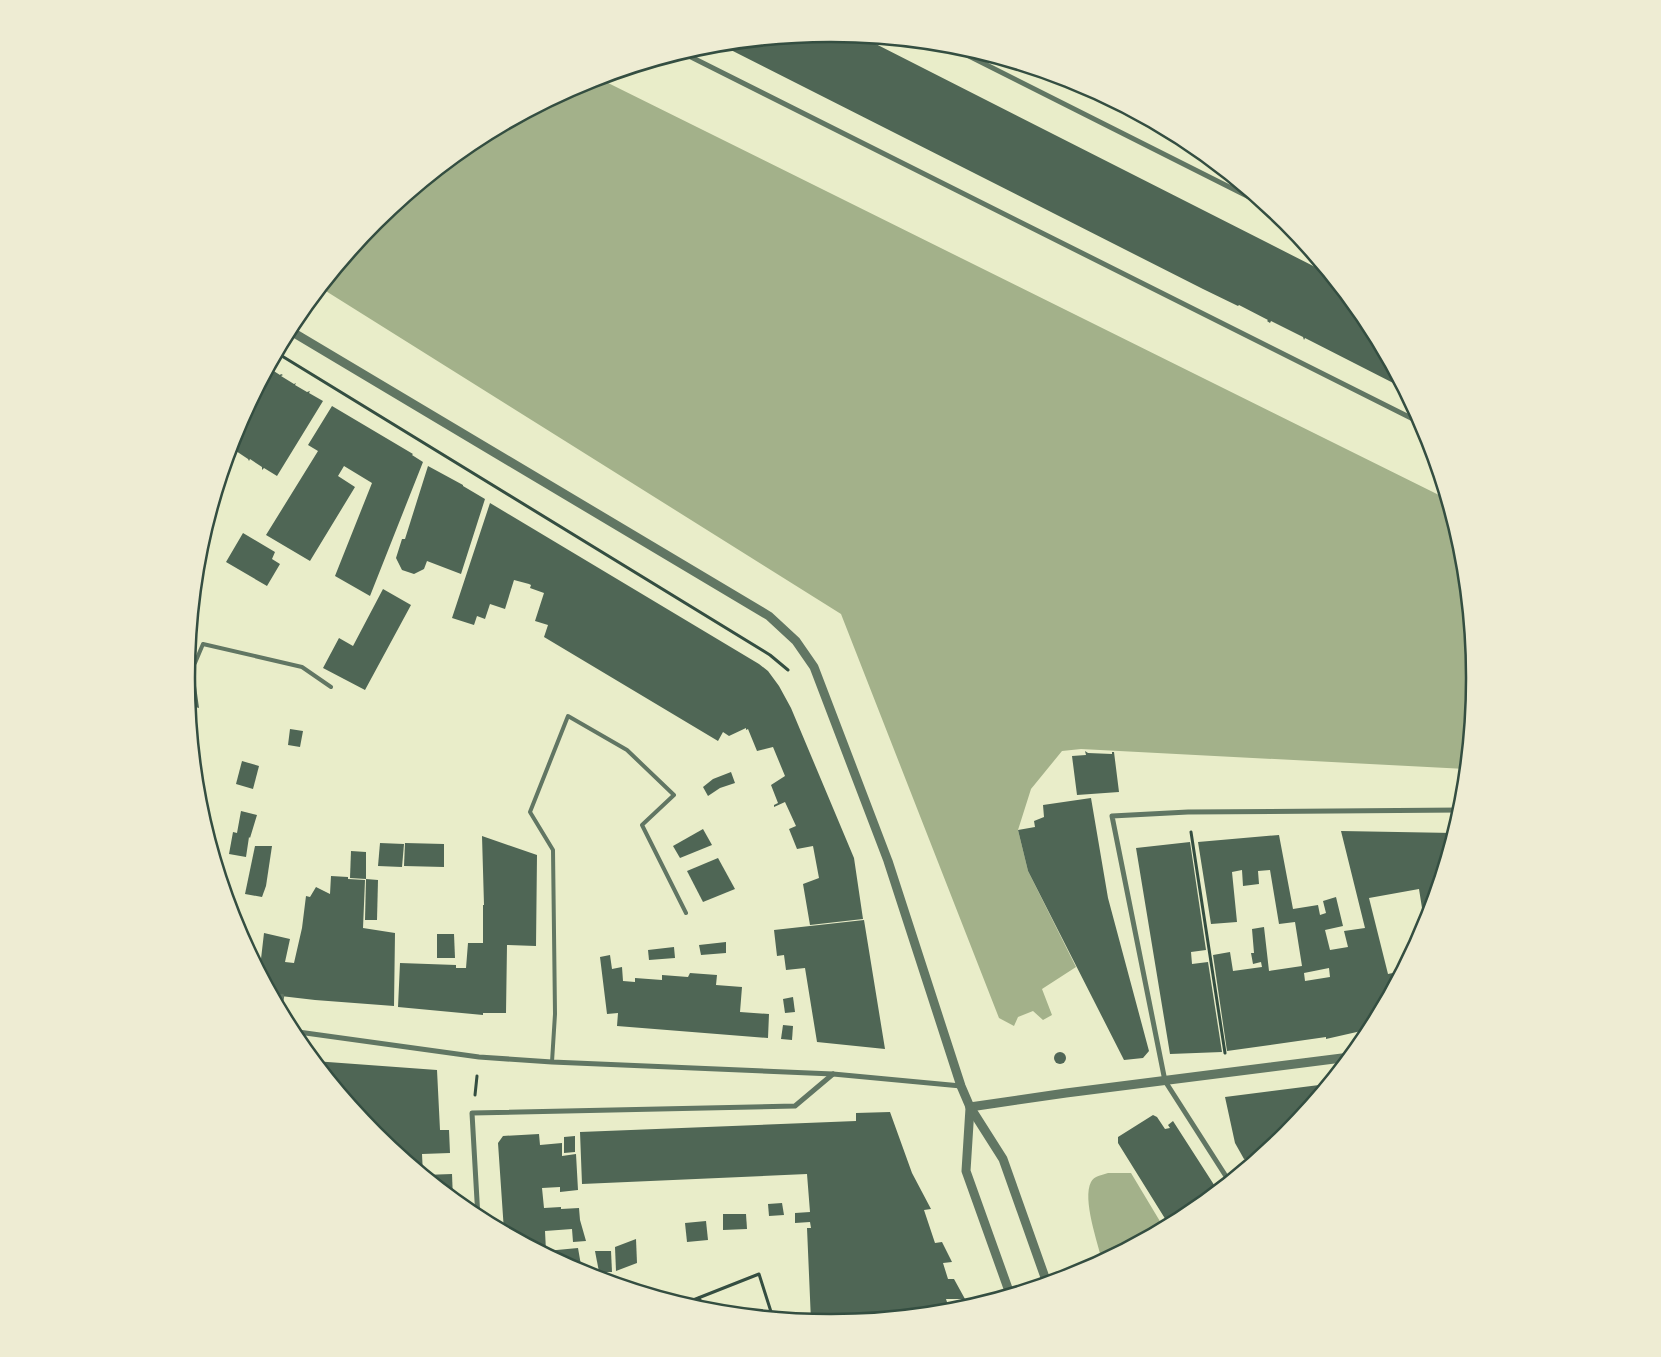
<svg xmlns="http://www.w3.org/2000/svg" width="1661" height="1357" font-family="'Noto Sans',sans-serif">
<rect width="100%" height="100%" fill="#e9edc9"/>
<!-- water -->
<g fill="#a3b18a">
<path d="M 598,78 L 1447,499 L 1463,553 L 1475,679 L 1466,769 L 1081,749 L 1062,751 L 1031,789 L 1018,830 L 1028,871 L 1076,967 L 1042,989 L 1052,1015 L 1043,1020 L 1033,1011 L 1018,1017 L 1014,1026 L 999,1018 L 841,614 L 321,288 L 375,222 L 473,142 L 584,83 Z"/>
<path d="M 1108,1173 L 1131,1173 L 1164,1228 L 1102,1261 C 1098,1243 1082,1199 1091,1182 C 1094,1176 1102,1175 1108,1173 Z"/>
</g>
<!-- building -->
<g fill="#4f6655" fill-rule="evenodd">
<path d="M 831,34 L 862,37 L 1329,274 L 1367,321 L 1403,388 L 1305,338 L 1304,340 L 1303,337 L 1271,321 L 1270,323 L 1267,321 L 1268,320 L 1239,305 L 1238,306 L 1203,289 L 721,45 Z"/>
<path d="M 269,368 L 280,375 L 281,374 L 283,375 L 281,376 L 294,384 L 296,383 L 295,385 L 307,392 L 310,391 L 309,393 L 323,401 L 277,476 L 264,468 L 262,470 L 262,467 L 250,459 L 249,461 L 248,459 L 236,451 L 235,453 L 234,450 L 230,448 L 235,432 Z"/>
<path d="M 332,406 L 413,454 L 412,455 L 423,462 L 370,596 L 335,576 L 372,483 L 344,466 L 338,476 L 355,487 L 310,561 L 266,535 L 318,451 L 308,445 Z"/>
<path d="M 428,466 L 463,485 L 463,486 L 485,499 L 461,574 L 427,561 L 424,569 L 414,574 L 402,570 L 396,558 L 402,539 L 405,539 Z"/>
<path d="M 490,503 L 759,664 L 768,671 L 779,686 L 791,708 L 854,858 L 863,919 L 810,925 L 803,884 L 819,878 L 813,846 L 797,849 L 789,829 L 796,826 L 785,802 L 774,807 L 774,805 L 778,803 L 771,785 L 785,776 L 773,747 L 757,751 L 748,729 L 746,730 L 746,728 L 729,736 L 723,732 L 718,741 L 544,637 L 548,625 L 535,621 L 544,593 L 530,588 L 531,585 L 529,584 L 514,580 L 505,609 L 490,604 L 485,619 L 477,616 L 474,625 L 452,618 Z"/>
<path d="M 243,533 L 275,552 L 272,559 L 280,564 L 267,586 L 226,562 Z"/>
<path d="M 383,589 L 411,605 L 365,690 L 323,668 L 339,638 L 353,646 Z"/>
<path d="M 186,684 L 196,686 L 199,708 L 192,706 L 196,727 L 190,726 Z"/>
<path d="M 290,729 L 303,731 L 300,747 L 288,745 Z"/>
<path d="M 1085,751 L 1088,753 L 1112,754 L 1112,752 L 1114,752 L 1119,792 L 1077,795 L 1072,756 L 1086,755 Z"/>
<path d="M 242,761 L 259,766 L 253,789 L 236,784 Z"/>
<path d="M 731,772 L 735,783 L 720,788 L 708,796 L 703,787 L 713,779 Z"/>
<path d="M 1091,798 L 1108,898 L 1149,1051 L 1143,1058 L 1124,1060 L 1028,871 L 1018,830 L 1035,827 L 1034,821 L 1044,817 L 1043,805 Z"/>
<path d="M 241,811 L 257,815 L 250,838 L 249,837 L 246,857 L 229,854 L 233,832 L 237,833 Z"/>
<path d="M 703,829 L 712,845 L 680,858 L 673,846 Z"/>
<path d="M 1341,831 L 1454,833 L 1426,925 L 1425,927 L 1419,889 L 1369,898 L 1388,974 L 1402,971 L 1370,1029 L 1326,1039 L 1326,1037 L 1227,1051 L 1213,955 L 1230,952 L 1233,971 L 1262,967 L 1261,962 L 1253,964 L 1251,953 L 1254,953 L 1252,929 L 1264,927 L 1269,971 L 1302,966 L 1295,922 L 1279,924 L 1270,870 L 1258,871 L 1259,884 L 1243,886 L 1242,870 L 1232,872 L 1237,922 L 1211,924 L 1198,842 L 1279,835 L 1293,909 L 1318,905 L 1320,915 L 1326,913 L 1323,901 L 1336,897 L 1343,926 L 1325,930 L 1330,950 L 1348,947 L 1344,931 L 1365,928 ZM 1329,968 L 1330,977 L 1305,981 L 1304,973 Z"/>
<path d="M 482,836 L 537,855 L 536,946 L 507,945 L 506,1013 L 483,1013 L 483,1015 L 398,1007 L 400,963 L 456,965 L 456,968 L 466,968 L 468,943 L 483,943 L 483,905 L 484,905 Z"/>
<path d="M 1190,842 L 1206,950 L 1191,952 L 1192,964 L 1208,962 L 1222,1052 L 1170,1054 L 1136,848 Z"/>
<path d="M 380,843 L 404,844 L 402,867 L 378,866 Z"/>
<path d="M 405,843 L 444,844 L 444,867 L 404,866 Z"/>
<path d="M 255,846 L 272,846 L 266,886 L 262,897 L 245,894 Z"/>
<path d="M 351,851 L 366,852 L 366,879 L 350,878 Z"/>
<path d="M 718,858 L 735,889 L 703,902 L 687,871 Z"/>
<path d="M 331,876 L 348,877 L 348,879 L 365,880 L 363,928 L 395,933 L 394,1006 L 315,1000 L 272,995 L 252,958 L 261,959 L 264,933 L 290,939 L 285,962 L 294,963 L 302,928 L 306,896 L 310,897 L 316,887 L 330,894 Z"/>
<path d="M 366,879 L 378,880 L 377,920 L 365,920 Z"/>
<path d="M 864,920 L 885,1049 L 817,1042 L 805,968 L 786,970 L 784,955 L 777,956 L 774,930 Z"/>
<path d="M 437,934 L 454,934 L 455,958 L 437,958 Z"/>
<path d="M 726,942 L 726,953 L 701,955 L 699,945 Z"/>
<path d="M 674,947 L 675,958 L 649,960 L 648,950 Z"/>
<path d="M 610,955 L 612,969 L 622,967 L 623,981 L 635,982 L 635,978 L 662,980 L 662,975 L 688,977 L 690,973 L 717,975 L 716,985 L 742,987 L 740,1012 L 769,1014 L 768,1038 L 617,1026 L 618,1013 L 607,1014 L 600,957 Z"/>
<path d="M 793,997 L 795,1012 L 785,1013 L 783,999 Z"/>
<path d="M 783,1025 L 793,1026 L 792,1040 L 781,1039 Z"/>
<circle cx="1060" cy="1058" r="6"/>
<path d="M 314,1061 L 437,1070 L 440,1130 L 449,1130 L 450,1153 L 422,1154 L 423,1174 L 374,1134 L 363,1121 L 363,1113 L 357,1113 Z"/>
<path d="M 1327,1084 L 1286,1135 L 1283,1137 L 1269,1140 L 1270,1148 L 1259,1157 L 1244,1159 L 1235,1143 L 1225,1097 Z"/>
<path d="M 890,1112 L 912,1173 L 931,1209 L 924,1210 L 935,1243 L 942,1242 L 952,1262 L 943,1263 L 948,1279 L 954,1279 L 965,1299 L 946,1299 L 950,1311 L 830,1323 L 811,1321 L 807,1228 L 811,1228 L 810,1222 L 795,1223 L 795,1213 L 810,1212 L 807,1174 L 582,1184 L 580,1132 L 856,1121 L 856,1113 Z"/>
<path d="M 1153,1115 L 1157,1117 L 1165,1129 L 1170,1128 L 1168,1125 L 1173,1121 L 1218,1191 L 1188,1215 L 1169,1225 L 1118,1143 L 1118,1137 Z"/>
<path d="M 539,1134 L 540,1145 L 562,1143 L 562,1156 L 576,1154 L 578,1190 L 560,1192 L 560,1187 L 542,1188 L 544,1208 L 561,1207 L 561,1209 L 579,1208 L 580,1220 L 586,1241 L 573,1242 L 572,1229 L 545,1231 L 546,1251 L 578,1248 L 582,1271 L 579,1272 L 504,1231 L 498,1143 L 503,1136 Z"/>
<path d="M 575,1136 L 575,1152 L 564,1153 L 564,1137 Z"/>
<path d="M 452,1174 L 453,1199 L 424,1175 Z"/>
<path d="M 782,1203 L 784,1215 L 769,1216 L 768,1204 Z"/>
<path d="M 723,1214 L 746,1214 L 747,1229 L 723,1230 Z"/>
<path d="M 706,1221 L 708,1240 L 687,1242 L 685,1223 Z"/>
<path d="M 636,1239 L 637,1263 L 616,1271 L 615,1247 Z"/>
<path d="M 595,1251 L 611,1251 L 612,1272 L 599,1272 Z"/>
</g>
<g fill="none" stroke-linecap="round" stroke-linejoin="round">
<!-- path -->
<g stroke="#344e41" stroke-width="3">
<path d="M 277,353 L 770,655 L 788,670"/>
<path d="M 1191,832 L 1225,1053"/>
<path d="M 475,1095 L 477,1076"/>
<path d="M 699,1298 L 705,1311"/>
<path d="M 683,1304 L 759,1274 L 773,1318"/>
</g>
<!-- service -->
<g stroke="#617663" stroke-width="4">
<path d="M 187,663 L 195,663 L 203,644 L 302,667 L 331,687"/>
<path d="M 552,1062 L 555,1014 L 553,850 L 530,812 L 568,716 L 627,750 L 674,795 L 642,825 L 686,913"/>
</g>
<!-- pedestrian -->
<path stroke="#617663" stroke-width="4.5" d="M 280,1010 L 282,996"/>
<!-- minor -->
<g stroke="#617663" stroke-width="5">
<path d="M 947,45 L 1265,205"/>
<path d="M 683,53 L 1421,423"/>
<path d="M 291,1031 L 479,1057 L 552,1062 L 833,1074 L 961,1086"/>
<path d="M 1229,1181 L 1165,1081 L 1112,816 L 1188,812 L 1461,810"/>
<path d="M 478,1218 L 472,1113 L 795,1106 L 833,1074"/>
</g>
<!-- tertiary -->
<g stroke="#617663" stroke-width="9">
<path d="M 289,330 L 769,616 L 796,641 L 814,667 L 888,861 L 961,1086 L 970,1107 L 1003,1159 L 1047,1283"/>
<path d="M 970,1107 L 1066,1093 L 1350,1057"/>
<path d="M 970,1108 L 966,1171 L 1010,1294"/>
</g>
</g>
<!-- crop -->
<path d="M0 0H1661V1357H0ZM830 42H831A635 635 0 0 1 1466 677V679A635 635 0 0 1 831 1314H830A635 635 0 0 1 195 679V677A635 635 0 0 1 830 42Z" fill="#eeecd3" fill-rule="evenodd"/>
<path fill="none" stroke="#344e41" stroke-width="2.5" d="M830 42H831A635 635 0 0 1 1466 677V679A635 635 0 0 1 831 1314H830A635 635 0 0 1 195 679V677A635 635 0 0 1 830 42Z"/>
</svg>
